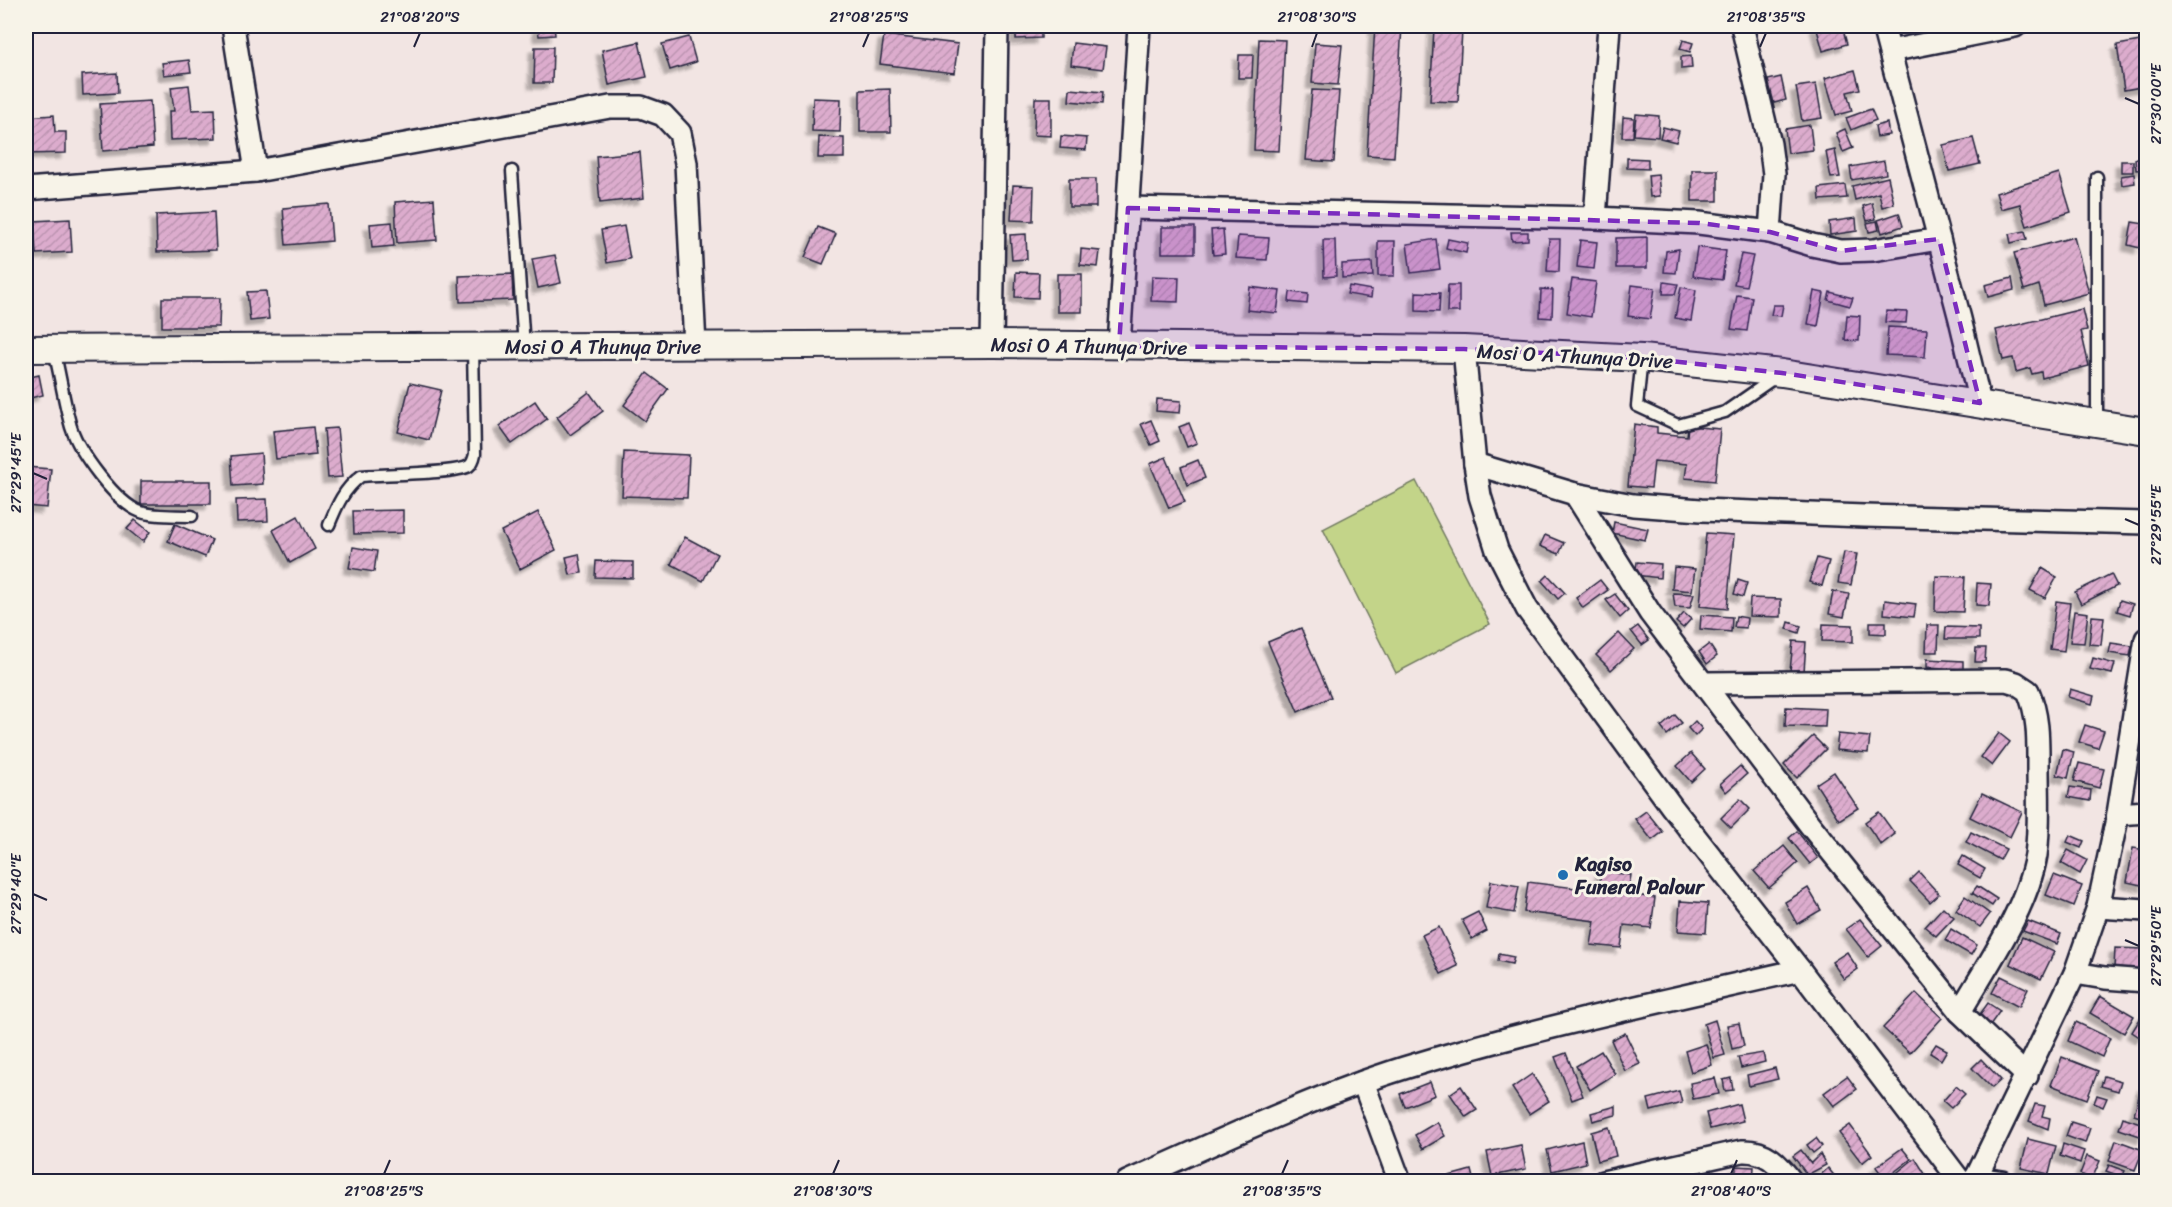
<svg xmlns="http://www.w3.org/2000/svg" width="2172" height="1207" font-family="Sriracha,sans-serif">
<defs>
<pattern id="building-hatch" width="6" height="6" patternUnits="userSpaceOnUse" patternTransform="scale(1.5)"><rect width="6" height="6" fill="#dcaccd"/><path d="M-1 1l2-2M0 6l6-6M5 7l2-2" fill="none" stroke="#bc94b1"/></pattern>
<filter id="shadow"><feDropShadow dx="-5.5" dy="5.5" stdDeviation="1.5" flood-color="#0004"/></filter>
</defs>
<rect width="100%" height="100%" fill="#f2e5e3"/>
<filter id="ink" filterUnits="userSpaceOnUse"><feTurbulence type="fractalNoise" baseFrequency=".0167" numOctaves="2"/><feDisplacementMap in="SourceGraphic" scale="12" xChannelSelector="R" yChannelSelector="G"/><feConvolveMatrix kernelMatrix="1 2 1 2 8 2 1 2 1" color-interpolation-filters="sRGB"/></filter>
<g filter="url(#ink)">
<!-- grass -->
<path fill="#c3d489" stroke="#727b62" stroke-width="1.5" d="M 1416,481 L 1490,624 L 1396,673 L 1323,529 Z"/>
<!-- building -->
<g fill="url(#building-hatch)" stroke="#22223b" stroke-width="1.5" filter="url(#shadow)">
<path d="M 538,26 L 554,26 L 555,35 L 539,36 Z"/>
<path d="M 1016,26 L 1041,26 L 1041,38 L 1016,39 Z"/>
<path d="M 1375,26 L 1402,26 L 1394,157 L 1367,155 Z"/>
<path d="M 1816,26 L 1842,26 L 1847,44 L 1823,51 Z"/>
<path d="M 1434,28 L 1462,30 L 1458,102 L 1430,101 Z"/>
<path d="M 884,35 L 958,44 L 954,73 L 880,64 Z"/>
<path d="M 689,37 L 696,62 L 670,70 L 662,44 Z"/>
<path d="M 1259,39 L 1285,40 L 1279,151 L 1254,150 Z"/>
<path d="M 1683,40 L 1693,43 L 1690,52 L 1680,49 Z"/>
<path d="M 2146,40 L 2146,86 L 2124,90 L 2117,45 Z"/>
<path d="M 639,42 L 647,77 L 609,85 L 602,50 Z"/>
<path d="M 1073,43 L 1106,47 L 1103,69 L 1071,65 Z"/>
<path d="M 1315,43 L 1342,45 L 1338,85 L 1312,83 Z"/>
<path d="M 535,47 L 553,47 L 552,83 L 534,83 Z"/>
<path d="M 1239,55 L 1253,55 L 1252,78 L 1238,78 Z"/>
<path d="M 1691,56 L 1692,68 L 1681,69 L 1681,57 Z"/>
<path d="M 189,60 L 191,72 L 164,75 L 162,63 Z"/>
<path d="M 1855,70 L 1860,89 L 1847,92 L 1852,111 L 1836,115 L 1825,78 Z"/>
<path d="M 117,73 L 118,93 L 83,95 L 82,75 Z"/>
<path d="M 1781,77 L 1786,100 L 1774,103 L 1768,80 Z"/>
<path d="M 1816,84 L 1822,118 L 1802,121 L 1796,87 Z"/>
<path d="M 189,85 L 192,110 L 215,109 L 216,138 L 170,140 L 169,111 L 174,111 L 171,87 Z"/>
<path d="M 890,89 L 891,132 L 860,132 L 860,90 Z"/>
<path d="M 1070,89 L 1103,92 L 1102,104 L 1069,101 Z"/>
<path d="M 1312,90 L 1339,91 L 1334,162 L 1306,160 Z"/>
<path d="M 813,98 L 841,99 L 840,132 L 812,131 Z"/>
<path d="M 1035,98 L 1051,98 L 1051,136 L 1034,135 Z"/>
<path d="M 150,101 L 153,147 L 103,151 L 100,104 Z"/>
<path d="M 1871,109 L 1876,120 L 1851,130 L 1846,118 Z"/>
<path d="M 1636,114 L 1659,116 L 1658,137 L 1634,135 Z"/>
<path d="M 54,115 L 55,132 L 66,132 L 66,153 L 26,154 L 26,117 Z"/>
<path d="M 1623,117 L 1634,118 L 1633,137 L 1622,137 Z"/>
<path d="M 1887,123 L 1889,135 L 1877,137 L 1875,126 Z"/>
<path d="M 1810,125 L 1813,150 L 1788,153 L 1785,129 Z"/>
<path d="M 1663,127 L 1679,131 L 1676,142 L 1660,138 Z"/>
<path d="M 1845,129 L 1853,148 L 1843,152 L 1836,133 Z"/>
<path d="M 1061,136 L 1087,138 L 1086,150 L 1060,148 Z"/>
<path d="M 819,137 L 844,138 L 844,158 L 818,158 Z"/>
<path d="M 1973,138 L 1980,164 L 1949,171 L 1943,145 Z"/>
<path d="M 1835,150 L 1840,177 L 1831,178 L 1826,152 Z"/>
<path d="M 640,152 L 644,198 L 600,203 L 596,156 Z"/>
<path d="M 1627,158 L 1648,159 L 1648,169 L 1627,168 Z"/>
<path d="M 2135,159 L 2146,160 L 2146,169 L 2136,170 Z"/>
<path d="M 1884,161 L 1886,174 L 1852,180 L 1850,167 Z"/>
<rect x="2121" y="161" width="12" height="11"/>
<rect x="1692" y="170" width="26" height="31"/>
<path d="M 2059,173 L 2071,212 L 2027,226 L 2020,204 L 2001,209 L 1996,193 Z"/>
<path d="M 1658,174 L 1660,196 L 1650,197 L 1648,175 Z"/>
<path d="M 2134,174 L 2135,183 L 2122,185 L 2121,176 Z"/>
<path d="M 1888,177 L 1894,204 L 1882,207 L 1879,193 L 1855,200 L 1852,186 Z"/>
<rect x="1069" y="179" width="27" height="28"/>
<path d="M 1013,185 L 1034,186 L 1033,221 L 1011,220 Z"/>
<path d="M 1845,185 L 1847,198 L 1820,200 L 1819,188 Z"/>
<path d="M 434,199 L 437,240 L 397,243 L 395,202 Z"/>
<path d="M 1872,203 L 1876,219 L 1867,221 L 1863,206 Z"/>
<path d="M 329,204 L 332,241 L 286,245 L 283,208 Z"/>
<path d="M 214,212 L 216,250 L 157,252 L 156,215 Z"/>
<path d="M 1899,213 L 1903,226 L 1882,233 L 1878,220 Z"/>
<path d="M 1856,218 L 1857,231 L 1830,235 L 1829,222 Z"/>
<path d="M 70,219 L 72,252 L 36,254 L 34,221 Z"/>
<path d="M 1877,221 L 1879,230 L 1869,232 L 1867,223 Z"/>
<path d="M 392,222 L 394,246 L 372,248 L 370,224 Z"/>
<path d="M 2132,222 L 2145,224 L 2140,248 L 2128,245 Z"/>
<path d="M 624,226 L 630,259 L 607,263 L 601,230 Z"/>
<path d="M 818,227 L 836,234 L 823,264 L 805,257 Z"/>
<rect x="1162" y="227" width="33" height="26"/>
<path d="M 1223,229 L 1225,254 L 1213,255 L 1211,230 Z"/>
<path d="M 2025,231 L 2027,239 L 2011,243 L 2009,234 Z"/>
<path d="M 1511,232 L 1528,232 L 1528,240 L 1512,241 Z"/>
<path d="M 1026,234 L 1027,259 L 1012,260 L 1010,235 Z"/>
<path d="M 1238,236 L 1269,238 L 1267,260 L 1236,258 Z"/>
<path d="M 1647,237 L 1647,268 L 1616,268 L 1616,238 Z"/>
<path d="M 2074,237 L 2089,293 L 2044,305 L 2039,285 L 2024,290 L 2014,253 Z"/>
<path d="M 1436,239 L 1440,269 L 1411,273 L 1407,244 Z"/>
<path d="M 1448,239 L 1468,243 L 1466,253 L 1446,248 Z"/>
<path d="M 1549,239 L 1560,239 L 1559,272 L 1547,271 Z"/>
<path d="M 1323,240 L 1335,240 L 1336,276 L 1324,277 Z"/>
<path d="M 1580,240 L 1597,242 L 1594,269 L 1577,267 Z"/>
<path d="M 1378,241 L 1395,241 L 1394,276 L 1378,276 Z"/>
<path d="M 1697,247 L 1726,251 L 1722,280 L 1693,276 Z"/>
<path d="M 1081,249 L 1100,251 L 1098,267 L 1080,265 Z"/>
<path d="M 1679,249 L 1676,273 L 1664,272 L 1666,251 Z"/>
<path d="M 1741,254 L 1753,256 L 1746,286 L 1734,284 Z"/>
<path d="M 555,255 L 561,283 L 538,288 L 532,259 Z"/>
<path d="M 1372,262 L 1373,276 L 1342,278 L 1342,264 Z"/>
<path d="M 1016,272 L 1039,273 L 1038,298 L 1015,297 Z"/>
<path d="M 512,274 L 513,300 L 460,302 L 459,276 Z"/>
<rect x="1057" y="274" width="25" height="38"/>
<path d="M 1152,276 L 1179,277 L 1178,302 L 1151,301 Z"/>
<path d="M 2012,278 L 2014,290 L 1988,297 L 1985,285 Z"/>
<path d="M 1572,279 L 1596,282 L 1591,317 L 1567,313 Z"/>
<path d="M 1664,282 L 1678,284 L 1675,294 L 1663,294 Z"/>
<path d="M 1448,285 L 1459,285 L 1459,312 L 1447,312 Z"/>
<path d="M 1632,285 L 1655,288 L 1650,319 L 1628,316 Z"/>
<path d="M 1349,286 L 1372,290 L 1371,298 L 1347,294 Z"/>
<path d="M 1250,287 L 1280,291 L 1277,313 L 1247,310 Z"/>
<path d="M 1681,287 L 1696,290 L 1691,321 L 1675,318 Z"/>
<path d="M 1541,289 L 1553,290 L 1552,318 L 1540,317 Z"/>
<path d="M 266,291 L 269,319 L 250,321 L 247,292 Z"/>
<path d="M 1814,291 L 1824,293 L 1818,326 L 1808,324 Z"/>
<path d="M 1290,292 L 1308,294 L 1307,304 L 1289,302 Z"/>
<path d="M 1416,292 L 1440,293 L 1439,312 L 1416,311 Z"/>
<path d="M 1830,292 L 1853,298 L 1850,306 L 1828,300 Z"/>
<path d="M 1737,295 L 1752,297 L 1747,331 L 1731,329 Z"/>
<path d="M 162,298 L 220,298 L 219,327 L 162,327 Z"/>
<path d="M 1773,305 L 1783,305 L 1781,316 L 1771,315 Z"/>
<path d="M 2082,309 L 2087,330 L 2081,331 L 2089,366 L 2042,378 L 2041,372 L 2032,374 L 2030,368 L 2016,372 L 2013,358 L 2003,360 L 1996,330 Z"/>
<path d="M 1886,311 L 1907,312 L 1906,323 L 1885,322 Z"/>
<path d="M 1847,315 L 1860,316 L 1859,341 L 1845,340 Z"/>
<path d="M 1888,327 L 1927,329 L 1925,357 L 1886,355 Z"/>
<path d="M 647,373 L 668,389 L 645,421 L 624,405 Z"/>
<path d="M 39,375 L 43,395 L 26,399 L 26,378 Z"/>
<path d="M 410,383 L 441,390 L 429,440 L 398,432 Z"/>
<path d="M 589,392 L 603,411 L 570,435 L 557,417 Z"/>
<path d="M 1157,399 L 1181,401 L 1180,413 L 1156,411 Z"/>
<path d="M 535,401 L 547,419 L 512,444 L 499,426 Z"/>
<path d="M 1151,420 L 1160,441 L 1151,445 L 1141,424 Z"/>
<path d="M 1189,423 L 1197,443 L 1187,447 L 1179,427 Z"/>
<path d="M 1634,424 L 1657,427 L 1657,433 L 1687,436 L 1688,426 L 1720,429 L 1715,481 L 1685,478 L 1687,464 L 1654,461 L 1651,488 L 1628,486 Z"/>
<path d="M 313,427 L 316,455 L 276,459 L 273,431 Z"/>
<path d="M 337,428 L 342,477 L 328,478 L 324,429 Z"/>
<path d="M 624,452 L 689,455 L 687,498 L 622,496 Z"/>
<path d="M 261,453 L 263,484 L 233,486 L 231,456 Z"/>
<path d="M 1166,457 L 1185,502 L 1169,508 L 1150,464 Z"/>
<path d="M 1198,460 L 1205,478 L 1188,485 L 1181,467 Z"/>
<path d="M 26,467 L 51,469 L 47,508 L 26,506 Z"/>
<rect x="141" y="481" width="70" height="23"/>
<path d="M 267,499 L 268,521 L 237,522 L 236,500 Z"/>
<path d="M 403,510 L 403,533 L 354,534 L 353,511 Z"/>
<path d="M 538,512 L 556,550 L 520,569 L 501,531 Z"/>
<path d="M 298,516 L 315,549 L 290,563 L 273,530 Z"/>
<path d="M 135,520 L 150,532 L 143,542 L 127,529 Z"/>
<path d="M 1614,522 L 1648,529 L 1645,540 L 1612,533 Z"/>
<path d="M 175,524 L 212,540 L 205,557 L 168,541 Z"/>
<path d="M 1706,533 L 1734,535 L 1727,609 L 1700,606 Z"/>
<path d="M 1545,535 L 1564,543 L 1559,554 L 1540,546 Z"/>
<path d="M 685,537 L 717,554 L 703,581 L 671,564 Z"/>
<path d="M 353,547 L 377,551 L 374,572 L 349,568 Z"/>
<path d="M 1844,552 L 1857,554 L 1851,585 L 1838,583 Z"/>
<path d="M 579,554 L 582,573 L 570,575 L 566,557 Z"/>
<path d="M 1817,558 L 1829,561 L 1822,586 L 1809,582 Z"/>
<path d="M 596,561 L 633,562 L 633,578 L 595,577 Z"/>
<path d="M 1637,562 L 1661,564 L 1660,578 L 1635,575 Z"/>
<path d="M 1674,567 L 1695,569 L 1692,591 L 1672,589 Z"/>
<path d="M 2042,568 L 2057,577 L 2045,598 L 2030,590 Z"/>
<path d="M 2111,574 L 2117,586 L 2081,604 L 2075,592 Z"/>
<path d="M 1548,575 L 1565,593 L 1558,599 L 1542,581 Z"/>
<path d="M 1936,576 L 1965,577 L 1963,612 L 1935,611 Z"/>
<path d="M 1600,580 L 1608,590 L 1583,608 L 1576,598 Z"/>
<path d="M 1738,580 L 1747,583 L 1743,597 L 1734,594 Z"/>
<path d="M 1977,583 L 1991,584 L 1989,606 L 1976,605 Z"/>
<path d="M 1833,591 L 1849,594 L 1844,617 L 1829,614 Z"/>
<path d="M 1673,593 L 1694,594 L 1690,608 L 1675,607 Z"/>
<path d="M 1615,594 L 1628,611 L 1620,618 L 1606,600 Z"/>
<path d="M 1750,598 L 1781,599 L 1781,617 L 1749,616 Z"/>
<path d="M 1885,600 L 1916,604 L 1914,617 L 1884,614 Z"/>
<path d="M 2120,600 L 2133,604 L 2130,615 L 2117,611 Z"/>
<path d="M 2056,601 L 2070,603 L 2064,651 L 2050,649 Z"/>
<path d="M 2074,611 L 2088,613 L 2084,643 L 2070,642 Z"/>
<path d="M 1684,613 L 1691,619 L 1683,628 L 1676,622 Z"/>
<path d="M 1701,615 L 1732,617 L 1731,632 L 1700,629 Z"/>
<path d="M 1736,616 L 1747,618 L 1746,628 L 1734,627 Z"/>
<path d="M 2092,616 L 2104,617 L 2101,645 L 2089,644 Z"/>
<path d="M 1789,622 L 1801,626 L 1799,633 L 1787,629 Z"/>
<path d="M 1870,622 L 1886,622 L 1886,634 L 1870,633 Z"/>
<path d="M 1823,624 L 1853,625 L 1853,642 L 1822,641 Z"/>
<path d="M 1927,625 L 1939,625 L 1938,652 L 1926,652 Z"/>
<path d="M 1638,626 L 1649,640 L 1642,645 L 1631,631 Z"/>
<path d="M 1946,627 L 1979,628 L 1979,639 L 1945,639 Z"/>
<path d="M 1301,628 L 1331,697 L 1298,712 L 1268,642 Z"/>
<path d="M 1619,633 L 1634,649 L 1611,670 L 1596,655 Z"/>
<path d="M 1793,641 L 1806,642 L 1804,672 L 1790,671 Z"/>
<path d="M 2111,643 L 2132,646 L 2130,656 L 2109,653 Z"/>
<path d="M 1709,644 L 1717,656 L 1707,664 L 1699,652 Z"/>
<path d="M 1976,648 L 1986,648 L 1985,662 L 1975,662 Z"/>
<path d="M 2093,658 L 2115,664 L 2112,674 L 2090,669 Z"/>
<path d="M 1927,659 L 1963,661 L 1963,669 L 1927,667 Z"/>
<path d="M 2070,689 L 2094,696 L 2092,704 L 2068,697 Z"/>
<path d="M 1786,707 L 1826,709 L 1825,727 L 1785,726 Z"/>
<path d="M 1675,715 L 1682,723 L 1667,735 L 1661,727 Z"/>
<path d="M 1695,721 L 1702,729 L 1695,736 L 1688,728 Z"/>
<path d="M 2085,725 L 2104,731 L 2098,748 L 2079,742 Z"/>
<path d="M 1999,733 L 2010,742 L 1992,766 L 1981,757 Z"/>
<path d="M 1838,734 L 1870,737 L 1868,753 L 1836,750 Z"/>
<path d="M 1813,736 L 1826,749 L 1797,778 L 1784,765 Z"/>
<path d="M 2063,749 L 2074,752 L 2068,778 L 2057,775 Z"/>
<path d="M 1691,753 L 1705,769 L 1691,782 L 1677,766 Z"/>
<path d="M 2079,763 L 2104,769 L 2099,788 L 2074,781 Z"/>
<path d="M 1740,766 L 1747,774 L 1726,792 L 1720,784 Z"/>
<path d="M 1834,772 L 1858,808 L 1839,820 L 1816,784 Z"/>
<path d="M 2070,787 L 2091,790 L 2090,801 L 2068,797 Z"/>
<path d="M 1982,793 L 2022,812 L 2010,837 L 1970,817 Z"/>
<path d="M 1740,799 L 1750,809 L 1731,828 L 1721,818 Z"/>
<path d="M 1646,811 L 1663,832 L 1652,840 L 1635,819 Z"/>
<path d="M 1879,812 L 1895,834 L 1881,845 L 1865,822 Z"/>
<path d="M 1797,831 L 1818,858 L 1810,864 L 1789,838 Z"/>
<path d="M 1971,832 L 2006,849 L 2000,860 L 1966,842 Z"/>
<path d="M 2070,835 L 2084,841 L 2081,848 L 2067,842 Z"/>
<path d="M 1784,846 L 1798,863 L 1769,888 L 1754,871 Z"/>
<path d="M 2133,848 L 2146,850 L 2146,886 L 2127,882 Z"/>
<path d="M 2068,850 L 2087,860 L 2080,874 L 2061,863 Z"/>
<path d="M 1963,856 L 1985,869 L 1980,878 L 1958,865 Z"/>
<path d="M 1601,871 L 1631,875 L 1628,894 L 1655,898 L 1651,928 L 1624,925 L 1621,948 L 1591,945 L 1595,921 L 1524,912 L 1528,882 L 1599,891 Z"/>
<path d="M 1919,872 L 1939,894 L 1930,902 L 1910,881 Z"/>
<path d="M 2054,875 L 2082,886 L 2074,906 L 2046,895 Z"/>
<path d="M 1491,881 L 1519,886 L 1514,913 L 1486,908 Z"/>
<path d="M 1977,886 L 1997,899 L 1992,906 L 1972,893 Z"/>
<path d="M 1808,888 L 1821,910 L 1797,924 L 1785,902 Z"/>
<path d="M 1965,896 L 1990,914 L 1980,927 L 1956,910 Z"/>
<path d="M 1680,901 L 1708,903 L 1706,933 L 1678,931 Z"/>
<path d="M 1943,907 L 1954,917 L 1936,936 L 1925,927 Z"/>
<path d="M 1478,912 L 1487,931 L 1472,939 L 1462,920 Z"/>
<path d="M 1860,919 L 1882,946 L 1868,957 L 1846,929 Z"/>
<path d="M 2028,921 L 2061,934 L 2057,944 L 2023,931 Z"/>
<path d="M 1439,927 L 1458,966 L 1441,974 L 1422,935 Z"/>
<path d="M 1951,929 L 1977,945 L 1971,955 L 1945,940 Z"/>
<path d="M 2022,937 L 2054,952 L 2041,979 L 2010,964 Z"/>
<path d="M 2115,948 L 2146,949 L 2146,969 L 2114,968 Z"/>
<path d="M 1847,952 L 1858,969 L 1844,979 L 1832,962 Z"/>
<path d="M 1499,954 L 1514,957 L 1512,964 L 1498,961 Z"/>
<path d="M 2001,976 L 2028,989 L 2019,1007 L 1992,993 Z"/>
<path d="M 1916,993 L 1942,1018 L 1910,1053 L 1883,1028 Z"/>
<path d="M 2100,996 L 2134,1016 L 2124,1033 L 2090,1013 Z"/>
<path d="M 1988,1003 L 2000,1011 L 1990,1025 L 1978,1017 Z"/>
<path d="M 2143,1014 L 2146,1016 L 2146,1030 L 2141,1038 L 2132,1032 Z"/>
<path d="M 1715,1020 L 1725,1055 L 1714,1058 L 1704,1024 Z"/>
<path d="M 2076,1022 L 2110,1038 L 2102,1057 L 2068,1041 Z"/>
<path d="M 1739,1023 L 1744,1046 L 1732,1049 L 1727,1025 Z"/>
<path d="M 1625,1033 L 1640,1064 L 1625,1071 L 1611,1040 Z"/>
<path d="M 1706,1044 L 1712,1065 L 1691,1072 L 1685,1051 Z"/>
<path d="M 1936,1044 L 1947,1050 L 1941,1060 L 1930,1053 Z"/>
<path d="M 1601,1051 L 1615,1074 L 1590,1090 L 1576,1066 Z"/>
<path d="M 1566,1053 L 1583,1096 L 1572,1100 L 1555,1057 Z"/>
<path d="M 1763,1053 L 1765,1062 L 1741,1068 L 1738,1057 Z"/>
<path d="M 2062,1057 L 2098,1071 L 2087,1099 L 2051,1085 Z"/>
<path d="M 1981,1059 L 2001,1080 L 1992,1088 L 1972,1068 Z"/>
<path d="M 1775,1068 L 1778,1079 L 1749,1086 L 1747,1075 Z"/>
<path d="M 1532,1074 L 1549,1101 L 1529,1114 L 1512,1088 Z"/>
<path d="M 1847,1076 L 1857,1089 L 1834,1106 L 1824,1093 Z"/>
<path d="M 2104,1076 L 2121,1081 L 2118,1091 L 2101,1086 Z"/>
<path d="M 1715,1078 L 1719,1094 L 1693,1099 L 1690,1083 Z"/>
<path d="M 1731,1078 L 1733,1090 L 1725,1091 L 1723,1080 Z"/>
<path d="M 1430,1082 L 1435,1095 L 1405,1107 L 1400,1094 Z"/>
<path d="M 1461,1086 L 1477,1110 L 1466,1117 L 1450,1094 Z"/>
<path d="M 1956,1086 L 1965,1094 L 1951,1108 L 1943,1101 Z"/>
<path d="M 2142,1086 L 2146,1087 L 2146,1118 L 2134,1114 Z"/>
<path d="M 1679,1091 L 1682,1103 L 1651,1111 L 1648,1099 Z"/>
<path d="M 2097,1095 L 2107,1098 L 2103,1107 L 2094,1103 Z"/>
<path d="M 1739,1104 L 1743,1121 L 1710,1129 L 1706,1113 Z"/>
<path d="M 2035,1104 L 2045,1106 L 2042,1116 L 2050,1118 L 2048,1129 L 2029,1121 Z"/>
<path d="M 1616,1106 L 1616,1115 L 1593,1121 L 1591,1113 Z"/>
<path d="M 2123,1117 L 2146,1125 L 2143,1137 L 2119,1129 Z"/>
<path d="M 1437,1122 L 1445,1136 L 1423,1149 L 1415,1135 Z"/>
<path d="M 2071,1122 L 2090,1128 L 2085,1143 L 2066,1136 Z"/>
<path d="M 1850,1125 L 1872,1155 L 1862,1163 L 1839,1133 Z"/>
<path d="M 1609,1127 L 1616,1156 L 1598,1161 L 1591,1132 Z"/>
<path d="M 1816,1138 L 1822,1146 L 1813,1153 L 1807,1145 Z"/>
<path d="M 2028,1139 L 2056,1146 L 2049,1174 L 2021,1168 Z"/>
<path d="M 2116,1140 L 2143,1150 L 2135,1170 L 2109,1161 Z"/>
<path d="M 1582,1141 L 1586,1163 L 1552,1171 L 1547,1150 Z"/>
<path d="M 2063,1144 L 2084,1151 L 2080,1163 L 2060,1156 Z"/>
<path d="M 1521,1145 L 1526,1169 L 1492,1176 L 1487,1152 Z"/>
<path d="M 1902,1148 L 1911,1159 L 1885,1179 L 1876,1167 Z"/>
<path d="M 1801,1150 L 1811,1163 L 1820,1154 L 1826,1165 L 1807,1175 L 1793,1156 Z"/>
<path d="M 2087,1156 L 2100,1161 L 2092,1179 L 2080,1174 Z"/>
<path d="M 1915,1158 L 1929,1180 L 1887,1182 L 1887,1181 Z"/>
<path d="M 2109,1165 L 2125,1171 L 2122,1177 L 2106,1171 Z"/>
<path d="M 1736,1166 L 1754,1167 L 1753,1182 L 1735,1182 Z"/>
<path d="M 1828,1168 L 1837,1179 L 1834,1182 L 1813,1182 Z"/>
<path d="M 1471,1170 L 1474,1182 L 1439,1182 L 1438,1179 Z"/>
</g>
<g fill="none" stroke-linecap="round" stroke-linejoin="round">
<!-- service casing -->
<g stroke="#22223b" stroke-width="15">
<g id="service">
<path d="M 512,171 L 524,347"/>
<path d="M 2097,177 L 2097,423"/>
<path d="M 54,350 C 60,375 64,402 71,427 C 79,452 116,503 141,512 C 156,517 176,515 192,516"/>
<path d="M 1642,358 L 1637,406 L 1678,425 L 1725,412 L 1777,376"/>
<path d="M 329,525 C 337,505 344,489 361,476 C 381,474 456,474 469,466 C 473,463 474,459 475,454 L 473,347"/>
</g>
</g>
<!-- minor casing -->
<g stroke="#22223b" stroke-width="26">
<g id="minor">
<path d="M 233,26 L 256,171"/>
<path d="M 1742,26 L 1770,144 L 1774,174 L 1770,232"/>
<path d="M 1883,26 L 1960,319 L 1980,403"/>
<path d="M 1890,51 L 2015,26"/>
<path d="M 26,189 L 256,171 L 610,107 L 641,107 L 663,115 L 680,133 L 686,163 L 695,346"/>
<path d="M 1128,208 L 1595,218 L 1699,223 L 1770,232 L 1812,245 L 1841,251 L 1873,250 L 1939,239"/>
<path d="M 1595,218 L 1609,26"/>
<path d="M 992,344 L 997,26"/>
<path d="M 1119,346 L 1139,26"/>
<path d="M 1464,349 L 1475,464 L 1480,496 L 1497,550 L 1527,609 L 1672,807 L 1800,970 L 1961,1182"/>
<path d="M 1475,464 L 1575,494 L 1633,505 L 1701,510 L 1864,516 L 2146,523"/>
<path d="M 1575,494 L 1650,613 L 1810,825 L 1960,1012 L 2027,1076"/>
<path d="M 1705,683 L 2006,680 L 2016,683 L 2028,691 C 2039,716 2038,741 2038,768 C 2038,797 2040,826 2036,855 C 2027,909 1987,965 1960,1012"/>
<path d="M 2118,814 L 2146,812"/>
<path d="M 2098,907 L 2146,910"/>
<path d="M 2075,973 L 2105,978 L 2146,981"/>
<path d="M 1363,1082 L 1400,1182"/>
<path d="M 1975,1178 L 2003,1182"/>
<path d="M 1127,1182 C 1218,1142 1309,1098 1404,1068 C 1534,1028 1668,1000 1800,970"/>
<path d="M 1603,1182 L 1742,1151 C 1766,1150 1778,1163 1792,1182"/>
<path d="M 1974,1182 L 2075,973 L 2098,907 L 2118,814 L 2146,639"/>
</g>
</g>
<!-- tertiary casing -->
<g stroke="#22223b" stroke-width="30">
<path id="tertiary" d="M 26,349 L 992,344 L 1464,349 L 1642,358 L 1782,373 L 2146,431"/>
</g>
<!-- service -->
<use href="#service" stroke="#f7f3e8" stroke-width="10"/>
<!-- minor -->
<use href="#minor" stroke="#f7f3e8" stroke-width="21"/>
<!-- tertiary -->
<use href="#tertiary" stroke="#f7f3e8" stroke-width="26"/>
</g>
</g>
<!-- marked area -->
<path fill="#7b2cbf" fill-opacity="0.2" stroke="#7b2cbf" stroke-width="4.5" stroke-dasharray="12 8" stroke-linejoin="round" d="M 1128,208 L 1699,223 L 1770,232 L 1841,251 L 1939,239 L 1980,403 L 1782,373 L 1642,358 L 1464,349 L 1119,346 Z"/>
<!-- ticks -->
<path fill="none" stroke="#22223b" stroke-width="2" d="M 414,47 L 420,33M 863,47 L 869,33M 1312,47 L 1317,33M 1760,47 L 1766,33M 2125,98 L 2139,104M 33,473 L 47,479M 2125,519 L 2139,525M 33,894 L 47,900M 2125,940 L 2139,946M 384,1174 L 390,1160M 833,1174 L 839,1160M 1282,1174 L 1288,1160M 1731,1174 L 1737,1160"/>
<!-- markers -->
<circle fill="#1f6fb2" stroke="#f7f3e8" stroke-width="2" cx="1563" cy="875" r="6"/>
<g text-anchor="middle" stroke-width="6" stroke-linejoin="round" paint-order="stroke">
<!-- street labels -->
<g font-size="20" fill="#22223b" stroke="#f7f3e8">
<text transform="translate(1089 346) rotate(1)" y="7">Mosi O A Thunya Drive</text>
<text x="603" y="354">Mosi O A Thunya Drive</text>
<text transform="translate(1575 356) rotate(3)" y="7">Mosi O A Thunya Drive</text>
</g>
<!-- poi labels -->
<g font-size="20" font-weight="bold" fill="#22223b" stroke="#f7f3e8" text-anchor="start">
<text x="1575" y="871">Kagiso<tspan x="1575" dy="23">Funeral Palour</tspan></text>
</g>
</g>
<!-- margin -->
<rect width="2172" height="1207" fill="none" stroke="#f7f3e8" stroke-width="66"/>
<rect x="33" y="33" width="2106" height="1141" fill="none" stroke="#22223b" stroke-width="2"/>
<g font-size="15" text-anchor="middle" fill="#22223b">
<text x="420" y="22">21°08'20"S</text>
<text x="869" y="22">21°08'25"S</text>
<text x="1317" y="22">21°08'30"S</text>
<text x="1766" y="22">21°08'35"S</text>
<text transform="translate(2156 104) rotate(-90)" y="5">27°30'00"E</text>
<text transform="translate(16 473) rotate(-90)" y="5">27°29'45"E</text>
<text transform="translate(2156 525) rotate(-90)" y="5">27°29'55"E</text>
<text transform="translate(16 894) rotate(-90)" y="5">27°29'40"E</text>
<text transform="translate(2156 946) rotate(-90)" y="5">27°29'50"E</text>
<text x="384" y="1196">21°08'25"S</text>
<text x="833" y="1196">21°08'30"S</text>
<text x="1282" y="1196">21°08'35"S</text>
<text x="1731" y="1196">21°08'40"S</text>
</g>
</svg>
